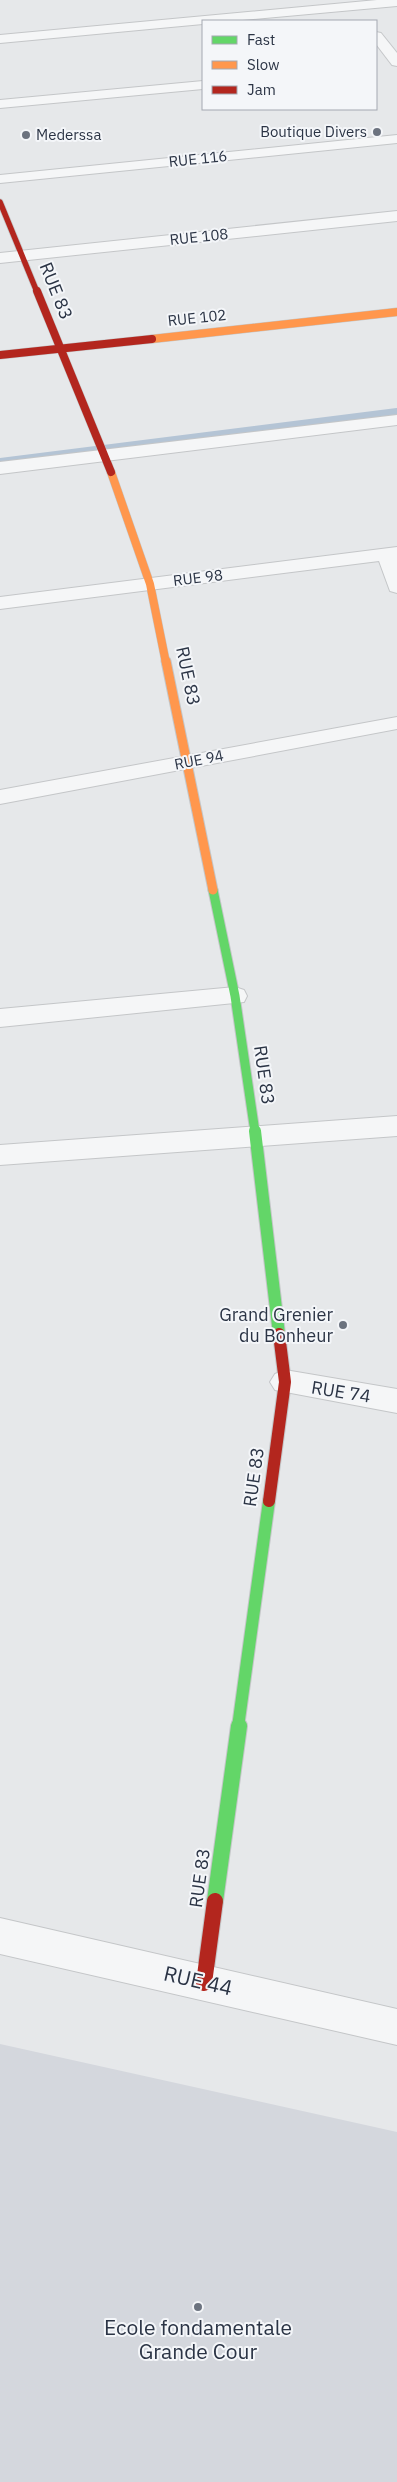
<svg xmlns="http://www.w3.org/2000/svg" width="397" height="2482" font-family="'IBM Plex Sans',sans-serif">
<rect width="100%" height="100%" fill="#e6e8ea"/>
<!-- built -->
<path fill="#d4d7dd" d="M 0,2044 L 397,2132 L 397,2482 L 0,2482 Z"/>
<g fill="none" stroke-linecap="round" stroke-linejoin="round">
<!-- stream -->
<path stroke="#b4c4d5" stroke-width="8" d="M 0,462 L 397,412"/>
<!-- street casing -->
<g stroke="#c4c6c8" stroke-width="2">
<g id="street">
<path d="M 377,0 L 397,0 L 397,6 L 232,21 L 203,21 L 203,24 L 0,43 L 0,35 Z"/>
<path d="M 376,32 L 381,33 L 397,53 L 397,66 L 392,65 L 376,44 Z"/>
<path d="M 203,81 L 203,89 L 0,108 L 0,100 Z"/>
<path d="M 397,135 L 397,143 L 0,183 L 0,175 Z"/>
<path d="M 397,211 L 397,221 L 0,263 L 0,253 Z"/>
<path d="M 397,415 L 397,425 L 0,474 L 0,462 Z"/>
<path d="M 397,547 L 397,593 L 390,591 L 379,561 L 0,609 L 0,597 Z"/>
<path d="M 397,717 L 397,729 L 0,804 L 0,790 Z"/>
<path d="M 235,987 L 244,990 L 247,996 L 244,1002 L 0,1027 L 0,1009 Z"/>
<path d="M 397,1116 L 397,1136 L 0,1165 L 0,1145 Z"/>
<path d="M 285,1370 L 397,1389 L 397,1413 L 275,1390 L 270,1382 L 275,1374 Z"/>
<path d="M 0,1918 L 397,2009 L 397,2045 L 0,1954 Z"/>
</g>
</g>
<!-- fast-far2 casing -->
<g stroke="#c4c6c8" stroke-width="11">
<path id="fast-far2" d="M 213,890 L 235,996 L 255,1132"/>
</g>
<!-- fast-far1 casing -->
<g stroke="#c4c6c8" stroke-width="14">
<g id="fast-far1">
<path d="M 255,1131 L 279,1334"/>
<path d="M 238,1727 L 269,1501"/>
</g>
</g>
<!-- fast casing -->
<g stroke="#c4c6c8" stroke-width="18">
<path id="fast" d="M 215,1901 L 239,1726"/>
</g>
<!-- slow-far1 casing -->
<g stroke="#c4c6c8" stroke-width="9">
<g id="slow-far1">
<path d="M 152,339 L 397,312"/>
<path d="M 111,472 L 150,584 L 166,663"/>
</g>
</g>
<!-- slow casing -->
<g stroke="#c4c6c8" stroke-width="11">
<path id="slow" d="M 166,661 L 213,890"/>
</g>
<!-- jam-far3 casing -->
<g stroke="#c4c6c8" stroke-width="7">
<path id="jam-far3" d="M 0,202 L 37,292"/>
</g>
<!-- jam-far2 casing -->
<g stroke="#c4c6c8" stroke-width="9">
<g id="jam-far2">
<path d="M 37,291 L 111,472"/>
<path d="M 0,355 L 152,339"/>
</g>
</g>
<!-- jam-far1 casing -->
<g stroke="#c4c6c8" stroke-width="14">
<path id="jam-far1" d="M 269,1501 L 285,1382 L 279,1334"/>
</g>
<!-- jam casing -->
<g stroke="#c4c6c8" stroke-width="18">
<path id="jam" d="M 204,1983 L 215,1901"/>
</g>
<!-- street -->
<use href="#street" fill="#f5f6f7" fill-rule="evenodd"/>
<!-- fast-far2 -->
<use href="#fast-far2" stroke="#63d668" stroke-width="9"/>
<!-- fast-far1 -->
<use href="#fast-far1" stroke="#63d668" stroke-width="12"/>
<!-- fast -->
<use href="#fast" stroke="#63d668" stroke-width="16"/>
<!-- slow-far1 -->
<use href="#slow-far1" stroke="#ff974d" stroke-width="8"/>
<!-- slow -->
<use href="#slow" stroke="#ff974d" stroke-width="9"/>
<!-- jam-far3 -->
<use href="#jam-far3" stroke="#b3261e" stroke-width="5.5"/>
<!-- jam-far2 -->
<use href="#jam-far2" stroke="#b3261e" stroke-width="8"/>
<!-- jam-far1 -->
<use href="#jam-far1" stroke="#b3261e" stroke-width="12"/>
<!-- jam -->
<use href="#jam" stroke="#b3261e" stroke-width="16"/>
</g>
<!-- markers -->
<g fill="#6c737f" stroke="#f4f6f9" stroke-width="2">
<circle cx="377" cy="132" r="5"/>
<circle cx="26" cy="135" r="5"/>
<circle cx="343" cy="1325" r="5"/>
<circle cx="198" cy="2307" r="5"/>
</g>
<g text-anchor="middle" stroke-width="4" stroke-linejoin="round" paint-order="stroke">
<!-- far-poi labels -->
<g font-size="15" fill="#2b3445" stroke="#f4f6f9" text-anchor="end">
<text x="367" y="137">Boutique Divers</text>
<text x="36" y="140" text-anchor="start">Mederssa</text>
</g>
<!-- far-street labels -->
<g font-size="15" fill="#2b3445" stroke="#f4f6f9">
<text transform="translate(198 159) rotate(-6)" y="5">RUE 116</text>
<text transform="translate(199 237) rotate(-6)" y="5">RUE 108</text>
<text transform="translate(197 318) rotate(-6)" y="5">RUE 102</text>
<text transform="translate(198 578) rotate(-7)" y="5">RUE 98</text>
<text transform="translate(199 760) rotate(-11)" y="5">RUE 94</text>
</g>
<!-- street labels -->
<g font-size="18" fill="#2b3445" stroke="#f4f6f9">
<text transform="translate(56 291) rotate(68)" y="6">RUE 83</text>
<text transform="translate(188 676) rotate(78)" y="6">RUE 83</text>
<text transform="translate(264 1075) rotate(82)" y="6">RUE 83</text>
<text transform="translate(341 1392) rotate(9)" y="6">RUE 74</text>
<text transform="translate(254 1477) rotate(-82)" y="6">RUE 83</text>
<text transform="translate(200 1878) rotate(-82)" y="6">RUE 83</text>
</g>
<!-- poi labels -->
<g font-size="18" fill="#2b3445" stroke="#f4f6f9" text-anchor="end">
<text x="333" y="1321">Grand Grenier<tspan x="333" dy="21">du Bonheur</tspan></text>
</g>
<!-- near-street labels -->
<g font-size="21" fill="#2b3445" stroke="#f4f6f9">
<text transform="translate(198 1981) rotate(13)" y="7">RUE 44</text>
</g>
<!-- near-poi labels -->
<g font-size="21" fill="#2b3445" stroke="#f4f6f9">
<text x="198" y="2335">Ecole fondamentale<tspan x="198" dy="24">Grande Cour</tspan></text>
</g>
</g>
<!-- legend -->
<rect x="202" y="20" width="175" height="90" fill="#f4f6f9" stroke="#a4a8b1"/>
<rect x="212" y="36" width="25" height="8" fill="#63d668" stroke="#a4a8b1"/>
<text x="247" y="45" font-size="15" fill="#2b3445">Fast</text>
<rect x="212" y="61" width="25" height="8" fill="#ff974d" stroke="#a4a8b1"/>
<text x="247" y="70" font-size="15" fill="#2b3445">Slow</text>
<rect x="212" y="86" width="25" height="8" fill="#b3261e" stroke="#a4a8b1"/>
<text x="247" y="95" font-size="15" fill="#2b3445">Jam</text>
</svg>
